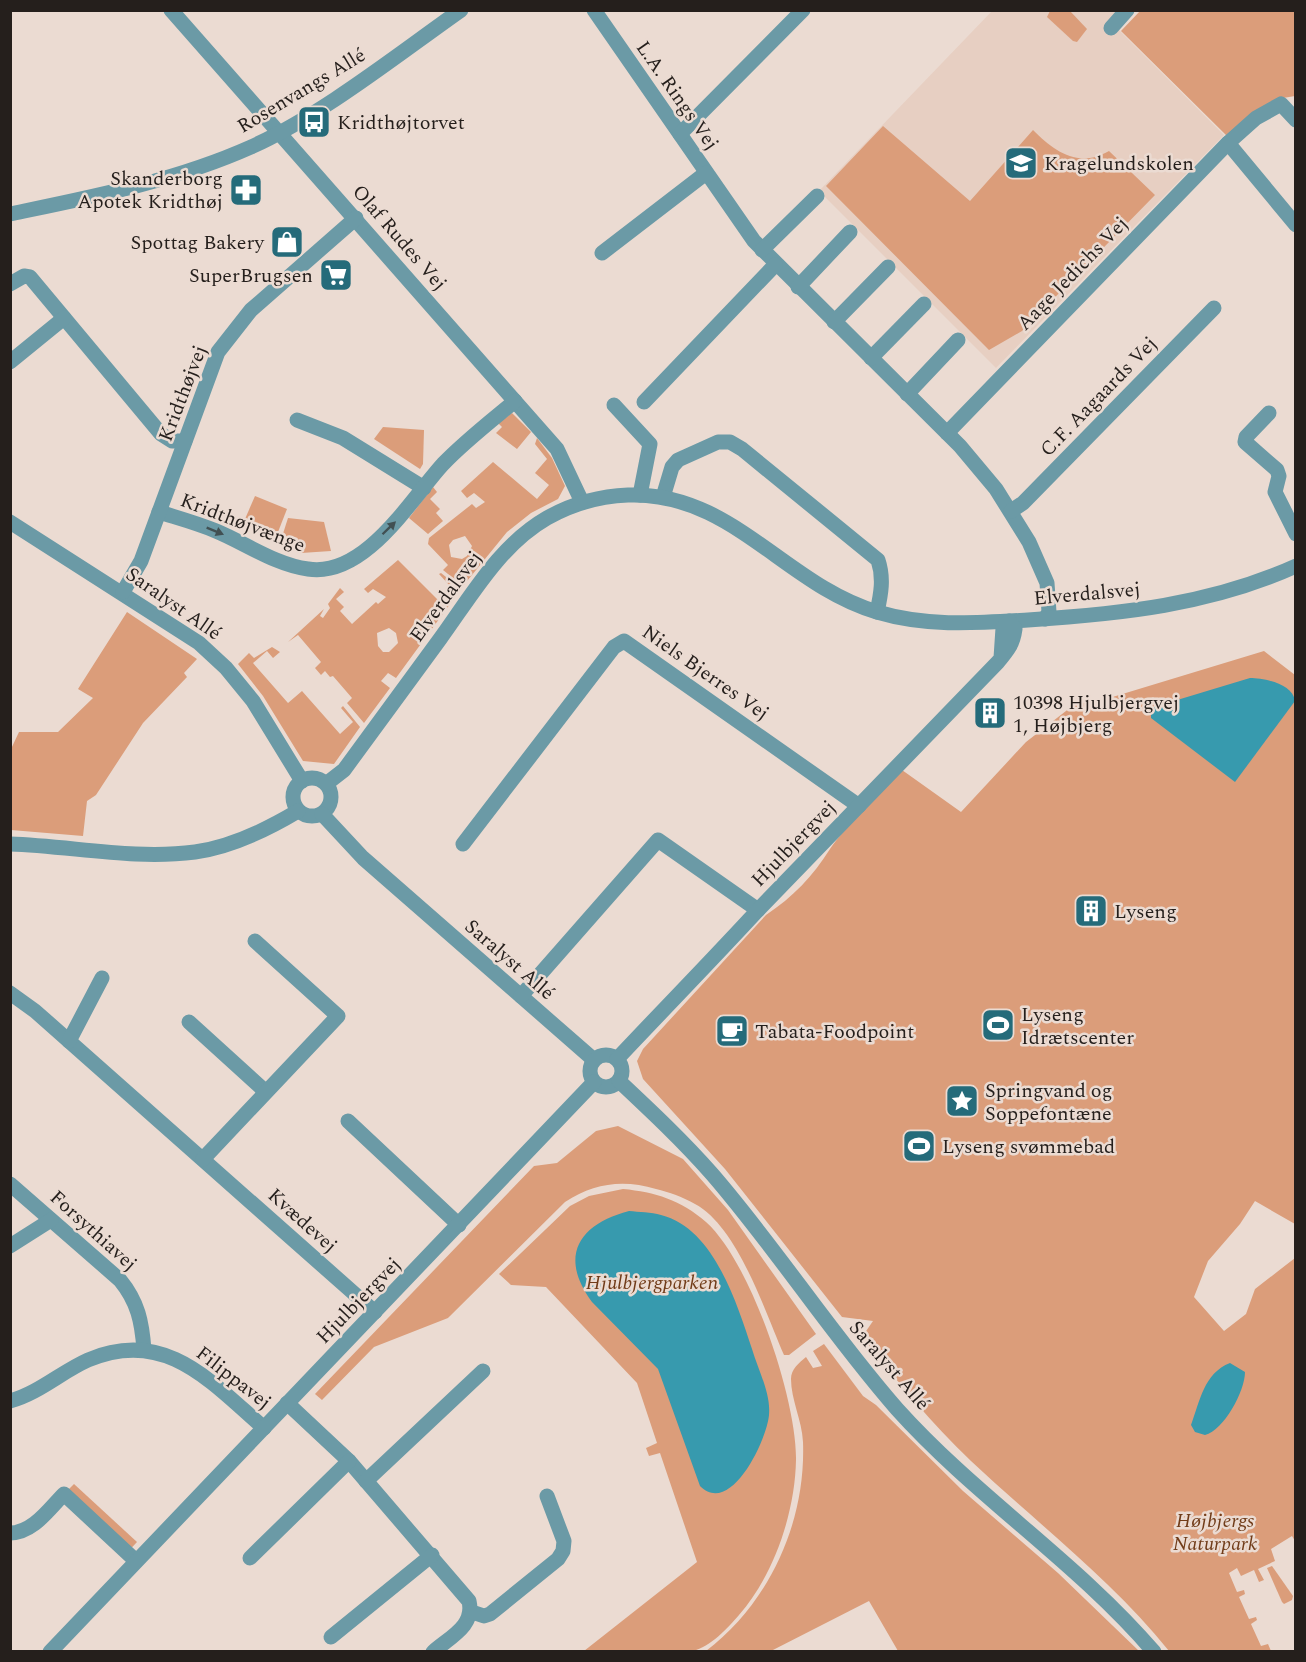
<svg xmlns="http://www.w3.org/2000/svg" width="1306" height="1662" font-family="Spectral,serif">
<rect width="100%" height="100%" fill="#ebdbd2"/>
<!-- built -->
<path fill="#e7cfc2" d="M 992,11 L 1133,11 L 1117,28 L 1224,135 L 996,368 L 819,191 Z"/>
<!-- green -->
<g fill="#db9d7a" fill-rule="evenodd">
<path d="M 1050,11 L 1070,11 L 1087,29 L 1077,42 L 1073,41 L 1047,17 Z"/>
<path d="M 1140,11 L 1295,11 L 1295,96 L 1277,99 L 1227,136 L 1121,31 Z"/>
<path d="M 883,126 L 970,201 L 1033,130 C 1054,151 1078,169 1109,151 L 1155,195 L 1022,331 L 989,350 L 826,186 Z"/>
<path d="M 512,413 L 531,432 L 517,449 L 496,433 L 502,427 L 498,423 Z"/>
<path d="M 383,427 L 424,430 L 423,464 L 420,469 L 374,439 Z"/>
<path d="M 537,438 L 552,458 L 565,486 L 558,499 L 531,513 L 507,532 L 463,586 L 443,570 L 448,565 L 428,544 L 429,538 L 472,504 L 476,508 L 485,502 L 474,493 L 467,498 L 461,491 L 493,462 L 537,499 L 549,485 L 535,473 L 547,459 L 535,444 ZM 465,536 L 472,546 L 467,556 L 462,559 L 451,557 L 449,545 L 453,540 Z"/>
<path d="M 433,487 L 437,492 L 430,499 L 440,509 L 436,513 L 443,521 L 428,534 L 409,518 Z"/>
<path d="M 255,496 L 287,509 L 278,532 L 245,519 Z"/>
<path d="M 288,518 L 324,522 L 331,551 L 301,553 L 280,543 Z"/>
<path d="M 398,560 L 438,600 L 451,587 L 439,574 L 441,573 L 461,589 L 396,678 L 388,673 L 381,681 L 390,688 L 364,723 L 347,703 L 352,698 L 333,676 L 330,677 L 325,671 L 321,675 L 315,668 L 321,662 L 298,635 L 288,642 L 324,609 L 320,616 L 323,618 L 330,608 L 328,604 L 340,588 L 344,592 L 336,599 L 344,607 L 340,611 L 352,624 L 376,602 L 378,604 L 386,597 L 373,589 L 368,593 L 364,589 ZM 389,628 L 396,633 L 398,643 L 389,652 L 383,652 L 378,646 L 377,633 Z"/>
<path d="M 127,612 L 197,659 L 184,673 L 187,677 L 143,723 L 96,795 L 87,801 L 83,836 L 11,830 L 11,749 L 19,732 L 58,732 L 93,698 L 78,689 Z"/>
<path d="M 272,647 L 280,652 L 273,658 L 267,651 L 253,663 L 288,703 L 302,691 L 340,734 L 353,722 L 341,708 L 343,706 L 360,727 L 334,764 L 303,761 L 263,696 L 238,664 L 249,653 L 254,658 Z"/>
<path d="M 1264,651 L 1295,675 L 1295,1224 L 1255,1201 L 1240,1224 L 1208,1261 L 1194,1297 L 1224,1331 L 1246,1314 L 1255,1289 L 1295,1258 L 1295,1541 L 1292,1536 L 1271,1549 L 1275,1561 L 1258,1569 L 1264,1580 L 1259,1582 L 1254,1570 L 1241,1576 L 1237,1568 L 1229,1573 L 1237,1592 L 1244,1590 L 1245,1594 L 1239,1597 L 1249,1619 L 1256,1617 L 1257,1620 L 1251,1624 L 1261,1646 L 1268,1644 L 1271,1651 L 1169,1651 C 1112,1580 1038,1524 971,1461 C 931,1423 897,1381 862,1337 L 873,1321 L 842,1317 L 725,1169 L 643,1079 L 637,1061 L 643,1049 L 766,915 C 793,897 813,876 830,849 C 846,825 881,793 902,770 L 961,812 L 1026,742 L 1075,704 L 1106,699 Z"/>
<path d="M 618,1126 L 683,1159 L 728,1210 L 816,1334 L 789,1355 L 784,1355 C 765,1312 738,1227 695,1204 C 683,1197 669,1192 656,1189 C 623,1179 594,1183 565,1202 L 448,1318 L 374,1347 L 322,1400 L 315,1394 L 534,1166 L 557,1163 L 596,1131 Z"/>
<path d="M 623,1189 C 655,1192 681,1200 706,1222 C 751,1262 797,1400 796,1460 C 795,1513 774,1575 739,1615 C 728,1628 710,1647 693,1651 C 684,1654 671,1651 661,1651 C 635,1651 610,1651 584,1651 L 697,1562 L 660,1453 L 649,1456 L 646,1448 L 657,1443 L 637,1383 L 546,1287 L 511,1285 L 499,1274 L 570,1206 L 589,1196 Z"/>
<path d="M 824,1344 L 863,1396 L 876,1405 L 963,1491 L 1058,1573 L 1139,1651 L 898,1651 L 869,1601 L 771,1651 L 706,1651 C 769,1603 806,1523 803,1442 C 802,1420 791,1400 791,1379 C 791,1369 799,1363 806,1357 L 813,1368 L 822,1366 L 813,1351 Z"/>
<path d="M 74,1484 L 137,1542 L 123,1557 L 66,1492 Z"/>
<path d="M 1272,1566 L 1293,1596 L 1292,1600 L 1284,1604 L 1282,1602 L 1267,1568 Z"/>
</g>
<!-- water -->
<g fill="#379aae">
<path d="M 1250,678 C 1264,678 1293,684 1295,701 L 1235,782 L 1151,718 L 1151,711 L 1154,707 Z"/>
<path d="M 629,1211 C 639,1212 651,1212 661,1215 C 714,1228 737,1304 752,1349 C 758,1370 771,1393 769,1415 C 767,1439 731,1517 700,1486 L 658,1369 L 592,1302 C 558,1256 579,1224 629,1211 Z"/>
<path d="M 1230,1363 L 1245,1372 C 1245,1391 1224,1430 1205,1435 L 1195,1432 L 1191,1425 C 1200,1401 1204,1373 1230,1363 Z"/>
</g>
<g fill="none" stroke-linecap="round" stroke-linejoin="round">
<!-- minor -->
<g stroke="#6b9aa6" stroke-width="15">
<path d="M 171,10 L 557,449 L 582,502"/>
<path d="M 594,10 L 754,241 L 960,446 L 996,489 L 1029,542 L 1047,583 L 1049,612 L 1045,619"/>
<path d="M 1111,28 L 1127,10"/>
<path d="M 680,134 L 803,10"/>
<path d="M 1228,143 L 1296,225"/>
<path d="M 10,214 C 92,197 175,181 251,147 C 322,115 397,55 461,10"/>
<path d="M 762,250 L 817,196"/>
<path d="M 602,253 L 706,173"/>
<path d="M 10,284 L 24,276 L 30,277 L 161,434 L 172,441 L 185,441"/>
<path d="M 798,287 L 850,232"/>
<path d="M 834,322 L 888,267"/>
<path d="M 871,358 L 924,304"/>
<path d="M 10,362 L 64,318"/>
<path d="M 907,394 L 958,340"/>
<path d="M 644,402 L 775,265"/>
<path d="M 614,405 L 650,444 L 640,495"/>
<path d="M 1269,413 L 1246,437 L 1245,442 L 1277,470 L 1279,476 L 1275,492 L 1296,534"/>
<path d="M 297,420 L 343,438 L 424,488"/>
<path d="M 947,433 L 1228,143 L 1256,118 L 1281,104 L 1296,120"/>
<path d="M 663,497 L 672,467 L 678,460 L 718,442 L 730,442 L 742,449 L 878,560 C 884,578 881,594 877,612"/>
<path d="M 1011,511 L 1023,503 L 1214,308"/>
<path d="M 159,512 C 178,518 197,523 216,531 C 245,543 276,565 308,569 C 365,578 411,499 443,464 C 465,441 491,421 515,401"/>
<path d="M 10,522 L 199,643 L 226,668 L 253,701 L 302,781"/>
<path d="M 123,592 L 141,561 L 218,352 L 251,310 L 356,218"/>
<circle cx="312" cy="797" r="19"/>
<path d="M 326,784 L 344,770 C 376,726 408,683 440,639 C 472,595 500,545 547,518 C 572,504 600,496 628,495 C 731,491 785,585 877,612 C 927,627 977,623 1028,620 C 1120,614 1210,605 1296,566"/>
<path d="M 322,814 L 363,858 L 594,1060"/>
<path d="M 10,844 C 72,846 134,860 195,852 C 231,847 268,829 298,811"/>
<path d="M 463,844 L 614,647 L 624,641 L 859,806"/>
<path d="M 10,993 L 35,1011 L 375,1312"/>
<path d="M 521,996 L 658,840 L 758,910"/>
<path d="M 189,1022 L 265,1091"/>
<path d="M 69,1041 L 102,978"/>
<circle cx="606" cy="1071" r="16"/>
<path d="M 617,1059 C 664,1009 712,960 758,910 L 998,662 C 1008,650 1013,644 1015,629 L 1009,621 L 1003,628 L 1001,658"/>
<path d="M 619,1081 C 651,1111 683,1141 712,1174 C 777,1249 831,1334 897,1409 C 976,1497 1077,1562 1154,1652"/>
<path d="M 348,1121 L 459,1225"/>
<path d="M 203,1159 L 338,1016 L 255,941"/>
<path d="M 10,1184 L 120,1280 C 138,1302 142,1322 144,1350"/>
<path d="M 10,1246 L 51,1220"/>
<path d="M 10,1401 C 39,1393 61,1372 88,1360 C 165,1327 211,1382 264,1428"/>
<path d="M 287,1403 L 349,1461 L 469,1601 C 475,1626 450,1637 433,1652"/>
<path d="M 366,1481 L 483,1371"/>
<path d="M 10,1533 C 33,1533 49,1509 64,1494 L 136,1561"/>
<path d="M 250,1558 L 349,1461"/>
<path d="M 472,1612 L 484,1616 L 490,1614 L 558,1559 L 563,1551 L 564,1541 L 547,1496"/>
<path d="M 331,1637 L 432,1555"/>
<path d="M 50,1652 L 594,1082"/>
</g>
</g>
<!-- one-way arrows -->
<defs><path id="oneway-solid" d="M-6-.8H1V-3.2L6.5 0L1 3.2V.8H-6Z" transform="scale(1.5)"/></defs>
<g fill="#415053">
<use href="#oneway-solid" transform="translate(389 528) rotate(-44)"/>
<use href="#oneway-solid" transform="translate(215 531) rotate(22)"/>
</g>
<!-- icons -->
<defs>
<g id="bus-square" transform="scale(1.725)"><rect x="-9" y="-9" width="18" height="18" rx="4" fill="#256b7a" stroke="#ebdbd2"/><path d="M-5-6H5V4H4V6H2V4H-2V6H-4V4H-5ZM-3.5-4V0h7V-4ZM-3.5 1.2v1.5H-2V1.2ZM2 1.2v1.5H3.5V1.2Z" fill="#fff"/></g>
<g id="school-square" transform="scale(1.725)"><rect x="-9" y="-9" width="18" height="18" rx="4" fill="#256b7a" stroke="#ebdbd2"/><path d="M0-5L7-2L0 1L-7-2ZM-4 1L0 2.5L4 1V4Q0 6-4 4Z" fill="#fff"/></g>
<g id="pharmacy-square" transform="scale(1.725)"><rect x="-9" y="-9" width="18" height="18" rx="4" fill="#256b7a" stroke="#ebdbd2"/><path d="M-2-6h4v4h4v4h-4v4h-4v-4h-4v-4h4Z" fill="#fff"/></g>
<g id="shop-square" transform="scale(1.725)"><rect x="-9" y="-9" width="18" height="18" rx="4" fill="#256b7a" stroke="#ebdbd2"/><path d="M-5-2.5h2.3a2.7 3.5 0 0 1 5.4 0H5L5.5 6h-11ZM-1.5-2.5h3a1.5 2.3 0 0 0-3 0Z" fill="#fff"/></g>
<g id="supermarket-square" transform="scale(1.725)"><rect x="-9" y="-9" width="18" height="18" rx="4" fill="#256b7a" stroke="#ebdbd2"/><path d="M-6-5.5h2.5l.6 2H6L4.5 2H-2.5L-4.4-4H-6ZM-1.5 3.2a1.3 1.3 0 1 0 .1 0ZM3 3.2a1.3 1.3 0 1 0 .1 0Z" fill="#fff"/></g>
<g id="building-square" transform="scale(1.725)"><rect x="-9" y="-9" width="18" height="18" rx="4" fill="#256b7a" stroke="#ebdbd2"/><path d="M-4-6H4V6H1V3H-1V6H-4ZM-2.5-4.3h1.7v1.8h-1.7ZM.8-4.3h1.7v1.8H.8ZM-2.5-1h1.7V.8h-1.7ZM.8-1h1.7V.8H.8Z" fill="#fff"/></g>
<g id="stadium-square" transform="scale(1.725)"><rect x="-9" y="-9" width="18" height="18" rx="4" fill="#256b7a" stroke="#ebdbd2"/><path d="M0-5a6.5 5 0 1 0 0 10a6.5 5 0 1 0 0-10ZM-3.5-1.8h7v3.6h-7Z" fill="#fff"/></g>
<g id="cafe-square" transform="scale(1.725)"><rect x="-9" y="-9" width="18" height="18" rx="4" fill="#256b7a" stroke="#ebdbd2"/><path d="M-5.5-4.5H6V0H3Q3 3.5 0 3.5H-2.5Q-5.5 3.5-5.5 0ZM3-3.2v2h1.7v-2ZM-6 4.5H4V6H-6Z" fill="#fff"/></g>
<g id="sight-square" transform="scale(1.725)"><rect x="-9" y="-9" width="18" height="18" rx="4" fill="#256b7a" stroke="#ebdbd2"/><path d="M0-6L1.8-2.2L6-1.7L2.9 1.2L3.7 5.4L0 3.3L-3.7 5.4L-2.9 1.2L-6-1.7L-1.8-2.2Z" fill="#fff"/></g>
</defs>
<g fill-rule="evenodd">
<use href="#bus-square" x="314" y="122"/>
<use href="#school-square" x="1021" y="163"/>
<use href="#pharmacy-square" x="246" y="190"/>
<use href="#shop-square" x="287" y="242"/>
<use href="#supermarket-square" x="336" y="275"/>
<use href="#building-square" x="990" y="713"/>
<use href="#building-square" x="1091" y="911"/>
<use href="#stadium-square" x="998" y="1025"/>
<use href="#cafe-square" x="732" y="1031"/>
<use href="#sight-square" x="962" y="1101"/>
<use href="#stadium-square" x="919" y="1146"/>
</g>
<g text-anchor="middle" stroke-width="5" stroke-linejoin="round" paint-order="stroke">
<!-- street labels -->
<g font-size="20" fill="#251f1c" stroke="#ebdbd2">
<text transform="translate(301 90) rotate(-31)" y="7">Rosenvangs Allé</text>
<text transform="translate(678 95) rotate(55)" y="7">L.A. Rings Vej</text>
<text transform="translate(400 237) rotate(49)" y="7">Olaf Rudes Vej</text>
<text transform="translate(1072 273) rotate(-46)" y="7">Aage Jedichs Vej</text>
<text transform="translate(182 393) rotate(-69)" y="7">Kridthøjvej</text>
<text transform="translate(1098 396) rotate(-46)" y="7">C.F. Aagaards Vej</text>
<text transform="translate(243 522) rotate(21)" y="7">Kridthøjvænge</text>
<text transform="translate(1087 593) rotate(-5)" y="7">Elverdalsvej</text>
<text transform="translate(445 596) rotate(-54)" y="7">Elverdalsvej</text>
<text transform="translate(174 603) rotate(35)" y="7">Saralyst Allé</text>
<text transform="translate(706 672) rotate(35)" y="7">Niels Bjerres Vej</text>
<text transform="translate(793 843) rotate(-46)" y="7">Hjulbjergvej</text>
<text transform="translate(510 959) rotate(41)" y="7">Saralyst Allé</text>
<text transform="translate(303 1220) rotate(42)" y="7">Kvædevej</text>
<text transform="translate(94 1230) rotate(42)" y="7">Forsythiavej</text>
<text transform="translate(358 1300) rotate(-46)" y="7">Hjulbjergvej</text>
<text transform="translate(890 1365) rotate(49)" y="7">Saralyst Allé</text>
<text transform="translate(234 1377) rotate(38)" y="7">Filippavej</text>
</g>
<!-- poi labels -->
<g font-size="20" fill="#251f1c" stroke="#ebdbd2" text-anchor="start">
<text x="337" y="129">Kridthøjtorvet</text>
<text x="1044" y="170">Kragelundskolen</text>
<text x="223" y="185" text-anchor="end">Skanderborg<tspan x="223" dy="23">Apotek Kridthøj</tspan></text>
<text x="264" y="249" text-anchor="end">Spottag Bakery</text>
<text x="313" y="282" text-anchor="end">SuperBrugsen</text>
<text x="1013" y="709">10398 Hjulbjergvej<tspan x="1013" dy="23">1, Højbjerg</tspan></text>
<text x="1114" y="918">Lyseng</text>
<text x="1021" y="1021">Lyseng<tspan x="1021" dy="23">Idrætscenter</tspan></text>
<text x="755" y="1038">Tabata-Foodpoint</text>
<text x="985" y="1097">Springvand og<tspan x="985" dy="23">Soppefontæne</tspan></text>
<text x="942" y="1153">Lyseng svømmebad</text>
</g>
<!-- park labels -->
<g font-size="20" font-style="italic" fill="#713c19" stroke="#ebdbd2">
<text x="652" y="1289">Hjulbjergparken</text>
<text x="1215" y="1527">Højbjergs<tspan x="1215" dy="23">Naturpark</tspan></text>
</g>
</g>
<!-- border -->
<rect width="1306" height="1662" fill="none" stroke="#251f1c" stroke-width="24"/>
</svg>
